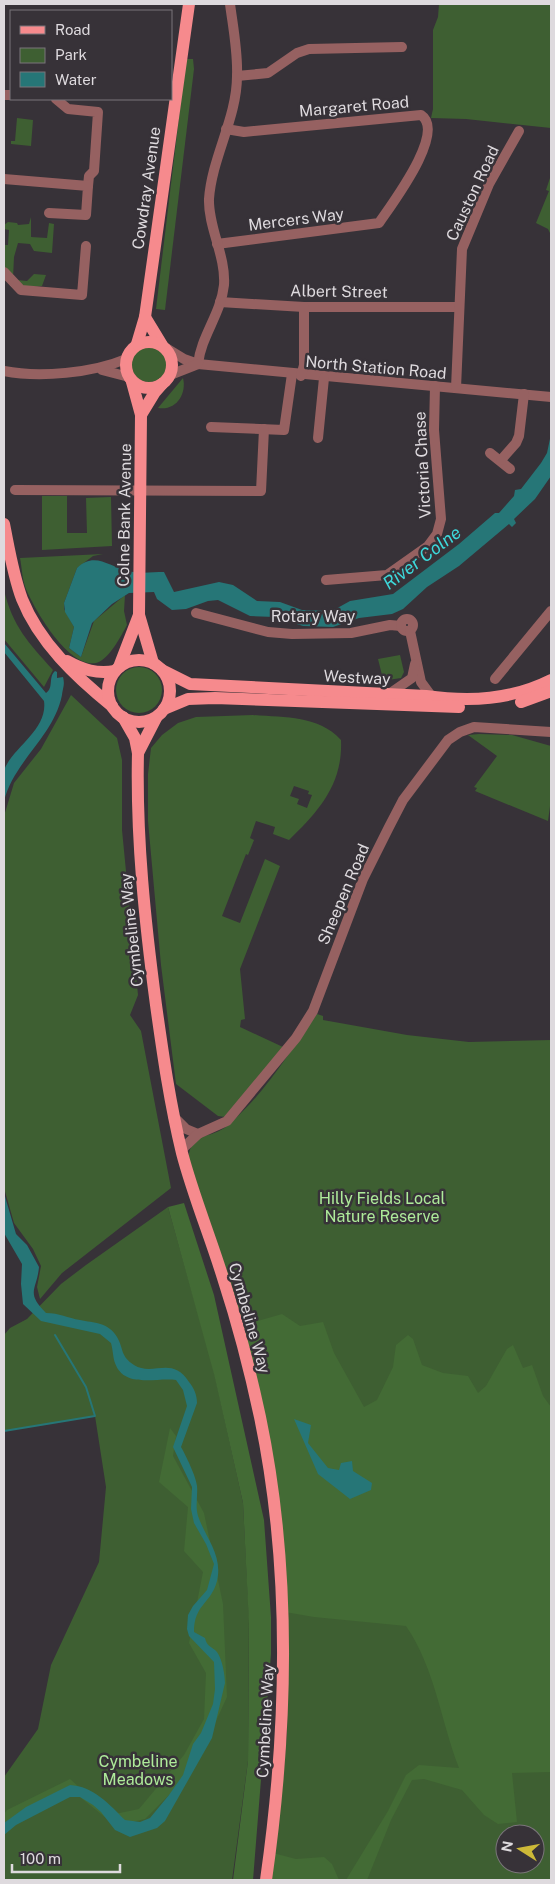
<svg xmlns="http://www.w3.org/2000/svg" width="555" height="1884" font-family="'Public Sans',sans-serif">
<rect width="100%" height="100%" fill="#373238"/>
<!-- green -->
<g fill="#3e5f32" fill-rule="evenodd">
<path d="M 439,4 L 551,4 L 551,128 L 466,119 L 431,118 L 433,109 L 433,30 L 438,17 Z"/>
<path d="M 186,59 L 193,59 L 194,69 L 165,310 L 156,309 Z"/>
<path d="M 17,118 L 33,120 L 31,146 L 11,144 L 11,141 L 15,141 Z"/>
<path d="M 551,175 L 551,235 L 548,229 L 536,223 L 549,191 L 546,190 Z"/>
<path d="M 31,217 L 31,237 L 47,238 L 49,223 L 54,224 L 52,253 L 34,251 L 30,244 L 18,243 L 14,257 L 13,278 L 17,280 L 27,281 L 34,274 L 46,275 L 42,286 L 22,288 L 4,268 L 4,245 L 8,245 L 9,230 L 4,229 L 4,225 L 8,222 L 17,223 L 18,225 L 29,224 Z"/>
<circle cx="149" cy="364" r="18"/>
<path d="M 183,378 C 187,394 176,411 158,408 Z"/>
<path d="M 42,496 L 67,496 L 67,533 L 87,533 L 86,498 L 111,497 L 112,546 L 42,550 Z"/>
<path d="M 103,554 L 93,556 L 77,568 L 64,603 L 64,609 L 74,627 L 69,648 L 81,657 L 94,621 L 125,595 L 124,611 L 127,625 C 121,636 109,660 96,663 C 68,668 35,610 26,589 C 22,579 22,568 20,558 Z"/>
<path d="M 4,590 C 13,627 28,642 53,670 L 44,687 L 4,639 Z"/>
<path d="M 400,655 L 404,672 L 401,678 L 388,680 L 382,675 L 378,659 Z"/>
<circle cx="139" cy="690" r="23"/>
<path d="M 71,695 L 117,738 L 122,760 L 122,830 L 138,995 L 130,1015 L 141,1031 L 171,1188 L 62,1273 L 40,1299 L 37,1287 L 41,1266 L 33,1249 L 14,1223 L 4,1188 L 4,816 L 14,783 L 41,749 Z"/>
<path d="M 253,715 C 285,718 318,715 341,740 C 343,784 319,811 289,840 L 273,834 L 275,827 L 256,821 L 250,838 L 254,840 L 248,855 L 246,854 L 222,916 L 240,923 L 265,859 L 280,866 L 240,969 L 245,1019 L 241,1020 L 240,1027 L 283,1047 L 225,1117 L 218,1116 L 176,1084 L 161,965 L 148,821 L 148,774 L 151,748 L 162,735 L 178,723 L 196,717 ZM 294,786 L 309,791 L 308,794 L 312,795 L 307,808 L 297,804 L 299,799 L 290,796 Z"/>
<path d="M 479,734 L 512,735 L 551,746 L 551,799 L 548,821 L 475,791 L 477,788 L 474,787 L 497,756 L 468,735 Z"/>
<path d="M 317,1014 L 323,1016 L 323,1020 L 407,1035 L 469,1042 L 551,1040 L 551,1880 L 269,1880 L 282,1791 L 287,1732 L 288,1673 L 276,1474 L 188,1159 C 192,1129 210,1141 228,1125 C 264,1095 290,1051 317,1014 ZM 505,1834 L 535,1834 L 535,1864 L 505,1864 Z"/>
<path d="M 168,1207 L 213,1367 L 243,1503 L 249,1617 L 248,1761 L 232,1880 L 4,1880 L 4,1777 L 38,1729 L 51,1665 L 99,1562 L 106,1487 L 95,1416 L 4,1431 L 4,1335 L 10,1328 L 27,1319 L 61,1284 L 86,1265 Z"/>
</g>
<!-- forest -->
<g fill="#436b35">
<path d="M 184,1203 L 214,1295 L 264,1520 L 271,1617 L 271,1654 L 253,1880 L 233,1880 L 248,1761 L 249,1625 L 243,1503 L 214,1374 L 168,1207 Z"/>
<path d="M 282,1314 L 300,1326 L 323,1322 L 334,1353 L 364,1407 L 377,1400 L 393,1367 L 396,1345 L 408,1335 L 413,1339 L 422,1365 L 443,1373 L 468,1376 L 478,1393 L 486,1386 L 507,1349 L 513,1345 L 523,1368 L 532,1365 L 543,1396 L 551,1407 L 551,1772 L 512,1773 L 517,1822 L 498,1824 L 484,1815 L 462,1790 L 424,1779 L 412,1780 L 391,1820 L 367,1880 L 346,1880 L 388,1811 L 406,1775 L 419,1765 L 459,1768 C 441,1722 435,1668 406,1626 L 314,1617 L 285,1612 L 277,1498 L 240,1326 Z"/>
<path d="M 170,1428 L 176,1436 L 173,1456 L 204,1513 L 223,1604 L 227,1697 L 193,1771 L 145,1819 L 116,1826 L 70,1789 L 21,1818 L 4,1835 L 4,1814 L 7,1810 L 70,1779 L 110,1815 L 139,1809 L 184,1755 L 204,1719 L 206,1673 L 189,1643 L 203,1572 L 184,1551 L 188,1507 L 159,1482 Z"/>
<path d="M 273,1853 L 296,1859 L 324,1857 L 332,1864 L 339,1880 L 269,1880 Z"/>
</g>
<!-- water -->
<g fill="#267677">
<path d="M 551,434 L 551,476 L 535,499 L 514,519 L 516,523 L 512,527 L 509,524 L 459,566 L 427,587 L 403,609 L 392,614 L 359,618 L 333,627 L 303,626 L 275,617 L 250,616 L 218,600 L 208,601 L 186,609 L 172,610 L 157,599 L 154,592 L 129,593 L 112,604 L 92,623 L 81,657 L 69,648 L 74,627 L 65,612 L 64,603 L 77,568 C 95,551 109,567 128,571 C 139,574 153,572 164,572 L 174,592 L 219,582 L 233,585 L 257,601 L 280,602 L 302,610 L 332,611 L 350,601 L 393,594 L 459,544 L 495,513 L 499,513 L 514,496 L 515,490 L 521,489 L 541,463 L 547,453 Z"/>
<path d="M 4,643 L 46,693 C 54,688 48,677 55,671 L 57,672 L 57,678 L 63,677 C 65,685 63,687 62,695 C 54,736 14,761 4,801 C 4,792 1,778 4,770 C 13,747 48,730 44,701 L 4,652 Z"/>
<path d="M 4,1193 L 16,1234 L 27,1245 L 39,1267 C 37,1290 25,1292 46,1313 C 59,1313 68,1318 80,1320 C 94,1323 108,1322 117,1337 C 124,1349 120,1356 134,1365 C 153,1377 172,1355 189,1382 C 194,1388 197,1395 197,1403 L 181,1447 C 186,1456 196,1476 197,1486 C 198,1496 195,1506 198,1516 C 206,1539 223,1555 217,1581 C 211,1604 194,1604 194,1632 L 205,1638 C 207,1646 210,1646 215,1650 C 222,1656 225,1675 225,1683 L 212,1738 L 165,1821 L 157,1828 L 130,1837 L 115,1830 L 101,1812 L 93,1805 L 80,1797 L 70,1797 L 16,1825 L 4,1835 L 4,1823 L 26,1807 L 70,1785 C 93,1786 110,1805 125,1820 L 140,1822 L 150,1818 L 169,1795 L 183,1775 L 193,1744 L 201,1733 L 213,1704 L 215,1689 L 214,1662 L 189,1636 L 187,1629 L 188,1615 L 193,1606 L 207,1590 L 214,1564 L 206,1544 L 194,1523 L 191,1509 L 192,1487 L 173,1447 L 187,1406 L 183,1390 L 176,1380 C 157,1377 124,1389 115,1363 C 113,1358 113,1350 111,1343 L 100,1334 L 41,1321 L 23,1304 L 21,1284 L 22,1264 L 4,1233 Z"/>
<path d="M 294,1419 L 311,1425 L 308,1443 L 328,1468 L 339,1470 L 341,1463 L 352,1461 L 353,1471 L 372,1483 L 371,1490 L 350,1499 L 318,1474 Z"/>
</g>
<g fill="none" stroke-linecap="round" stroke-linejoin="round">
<!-- stream -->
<path stroke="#267677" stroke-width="2" d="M 4,1431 L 95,1416 L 86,1387 L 55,1335"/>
<!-- minor -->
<g stroke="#966161" stroke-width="10">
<path d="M 237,76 L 268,73 L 297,53 L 309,49 L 402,47"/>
<path d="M 4,95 L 11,95"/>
<path d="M 56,99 L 68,109 L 98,112 L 94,171 L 89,176 L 88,186"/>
<path d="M 4,179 L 88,186 L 86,215 L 49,213"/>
<path d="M 217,244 L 379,223 C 391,205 447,132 421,115 L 244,132 L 226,129"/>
<path d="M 4,272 L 21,290 L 82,295 L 86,246"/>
<path d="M 220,302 L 304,307 L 458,307"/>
<path d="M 166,348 L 184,359 L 198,364 L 551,397"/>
<path d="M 198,364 C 201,336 221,314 224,285 C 226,256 208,227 209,199 C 212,157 237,118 237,76 C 238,52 233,27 230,4"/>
<path d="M 102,370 L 129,377"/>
<path d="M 4,371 C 39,378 93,373 126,359"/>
<path d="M 170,375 L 198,364"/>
<path d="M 301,376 L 304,365 L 304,307"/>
<path d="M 456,388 L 462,249 L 489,184 L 519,131"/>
<path d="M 211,427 L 284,430 L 292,374"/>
<path d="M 318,438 L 324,378"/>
<path d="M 490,453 L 510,469"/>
<path d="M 501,460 L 516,443 L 519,436 L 524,394"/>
<path d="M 15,490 L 261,491 L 264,429"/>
<path d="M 326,580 L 387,575 L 428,546 L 437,534 L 441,519 L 434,430 L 435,386"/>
<path d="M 196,613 L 268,632 L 292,634 L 351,633 L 390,625 L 401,626"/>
<circle cx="407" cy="625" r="6"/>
<path d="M 410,631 L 421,682 L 432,697"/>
<path d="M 495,679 L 551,611"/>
<path d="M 389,694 L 412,678 L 415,664"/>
<path d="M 173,1116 L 186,1129 L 198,1134"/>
<path d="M 181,1150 L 198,1134 L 227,1121 L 296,1038 L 313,1011 L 363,879 L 389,827 L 403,800 L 448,740 L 460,732 L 474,727 L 551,732"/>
</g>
<!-- major -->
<g stroke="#f68a8d" stroke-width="12">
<path d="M 145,317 L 162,345"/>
<circle cx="149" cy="365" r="23"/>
<path d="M 137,344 L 145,317 L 189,4"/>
<path d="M 132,382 L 141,415 L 139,615 L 153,663"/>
<path d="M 141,415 L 155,392 L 162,384"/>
<path d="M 4,524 C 9,549 13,575 22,599 C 39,642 76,677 112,706"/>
<circle cx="139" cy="691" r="31"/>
<path d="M 67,661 C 83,670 97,674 115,671"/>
<path d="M 119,667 L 139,615"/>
<path d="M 162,670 L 190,684 L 426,696 C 470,702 511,700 551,680"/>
<path d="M 521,702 L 551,691"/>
<path d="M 164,709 L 188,699 L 215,698 L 459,707"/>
<path d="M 123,717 L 135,738 L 138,753 C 136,838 145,922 156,1005 C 163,1055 170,1104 182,1153 C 193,1195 210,1236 223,1278 C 238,1324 250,1370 260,1417 C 292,1570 288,1726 266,1880"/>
<path d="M 138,753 L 156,718"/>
</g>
</g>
<g text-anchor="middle" stroke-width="5" stroke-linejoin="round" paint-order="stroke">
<!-- street labels -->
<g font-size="16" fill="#dedade" stroke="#373238">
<text transform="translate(354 106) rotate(-5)" y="6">Margaret Road</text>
<text transform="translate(146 188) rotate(-82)" y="6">Cowdray Avenue</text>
<text transform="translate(472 193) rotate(-65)" y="6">Causton Road</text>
<text transform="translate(296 219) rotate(-7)" y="6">Mercers Way</text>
<text transform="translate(339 291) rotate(1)" y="6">Albert Street</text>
<text transform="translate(376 367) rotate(5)" y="6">North Station Road</text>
<text transform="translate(422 465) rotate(-93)" y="6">Victoria Chase</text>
<text transform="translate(124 515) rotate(-89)" y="6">Colne Bank Avenue</text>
<text x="313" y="622">Rotary Way</text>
<text transform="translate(357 677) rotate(3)" y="6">Westway</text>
<text transform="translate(343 894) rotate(-67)" y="6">Sheepen Road</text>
<text transform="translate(131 930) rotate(-96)" y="6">Cymbeline Way</text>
<text transform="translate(250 1318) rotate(74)" y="6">Cymbeline Way</text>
<text transform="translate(265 1721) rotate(-87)" y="6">Cymbeline Way</text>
</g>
<!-- park labels -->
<g font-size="16" fill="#aeeb9a" stroke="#373238">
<text x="382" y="1204">Hilly Fields Local<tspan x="382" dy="18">Nature Reserve</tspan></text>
<text x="138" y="1767">Cymbeline<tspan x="138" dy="18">Meadows</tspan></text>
</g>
<!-- water labels -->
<g font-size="18" font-style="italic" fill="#3dd8da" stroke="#373238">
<text transform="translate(422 558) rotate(-37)" y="6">River Colne</text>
</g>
</g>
<!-- border -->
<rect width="555" height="1884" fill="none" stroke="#dedade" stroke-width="10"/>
<!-- legend -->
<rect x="10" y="10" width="162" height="90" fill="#373238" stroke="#7a757a"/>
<rect x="20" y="26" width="25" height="8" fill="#f68a8d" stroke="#7a757a"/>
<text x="55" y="35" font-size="15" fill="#dedade">Road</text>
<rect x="20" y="48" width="25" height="15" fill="#3e5f32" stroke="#7a757a"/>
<text x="55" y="60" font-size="15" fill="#dedade">Park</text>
<rect x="20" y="72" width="25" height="15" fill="#267677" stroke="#7a757a"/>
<text x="55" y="85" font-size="15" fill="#dedade">Water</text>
<!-- north arrow -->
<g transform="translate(520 1849) rotate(281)"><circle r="24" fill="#373238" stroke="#7a757a"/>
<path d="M0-4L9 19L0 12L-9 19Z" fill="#cdb938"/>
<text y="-8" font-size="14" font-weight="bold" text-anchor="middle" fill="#dedade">N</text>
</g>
<!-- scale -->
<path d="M12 1864v8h108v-8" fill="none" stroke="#dedade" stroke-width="2.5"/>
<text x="20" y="1864" font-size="15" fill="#dedade" stroke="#373238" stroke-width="4" paint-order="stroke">100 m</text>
</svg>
